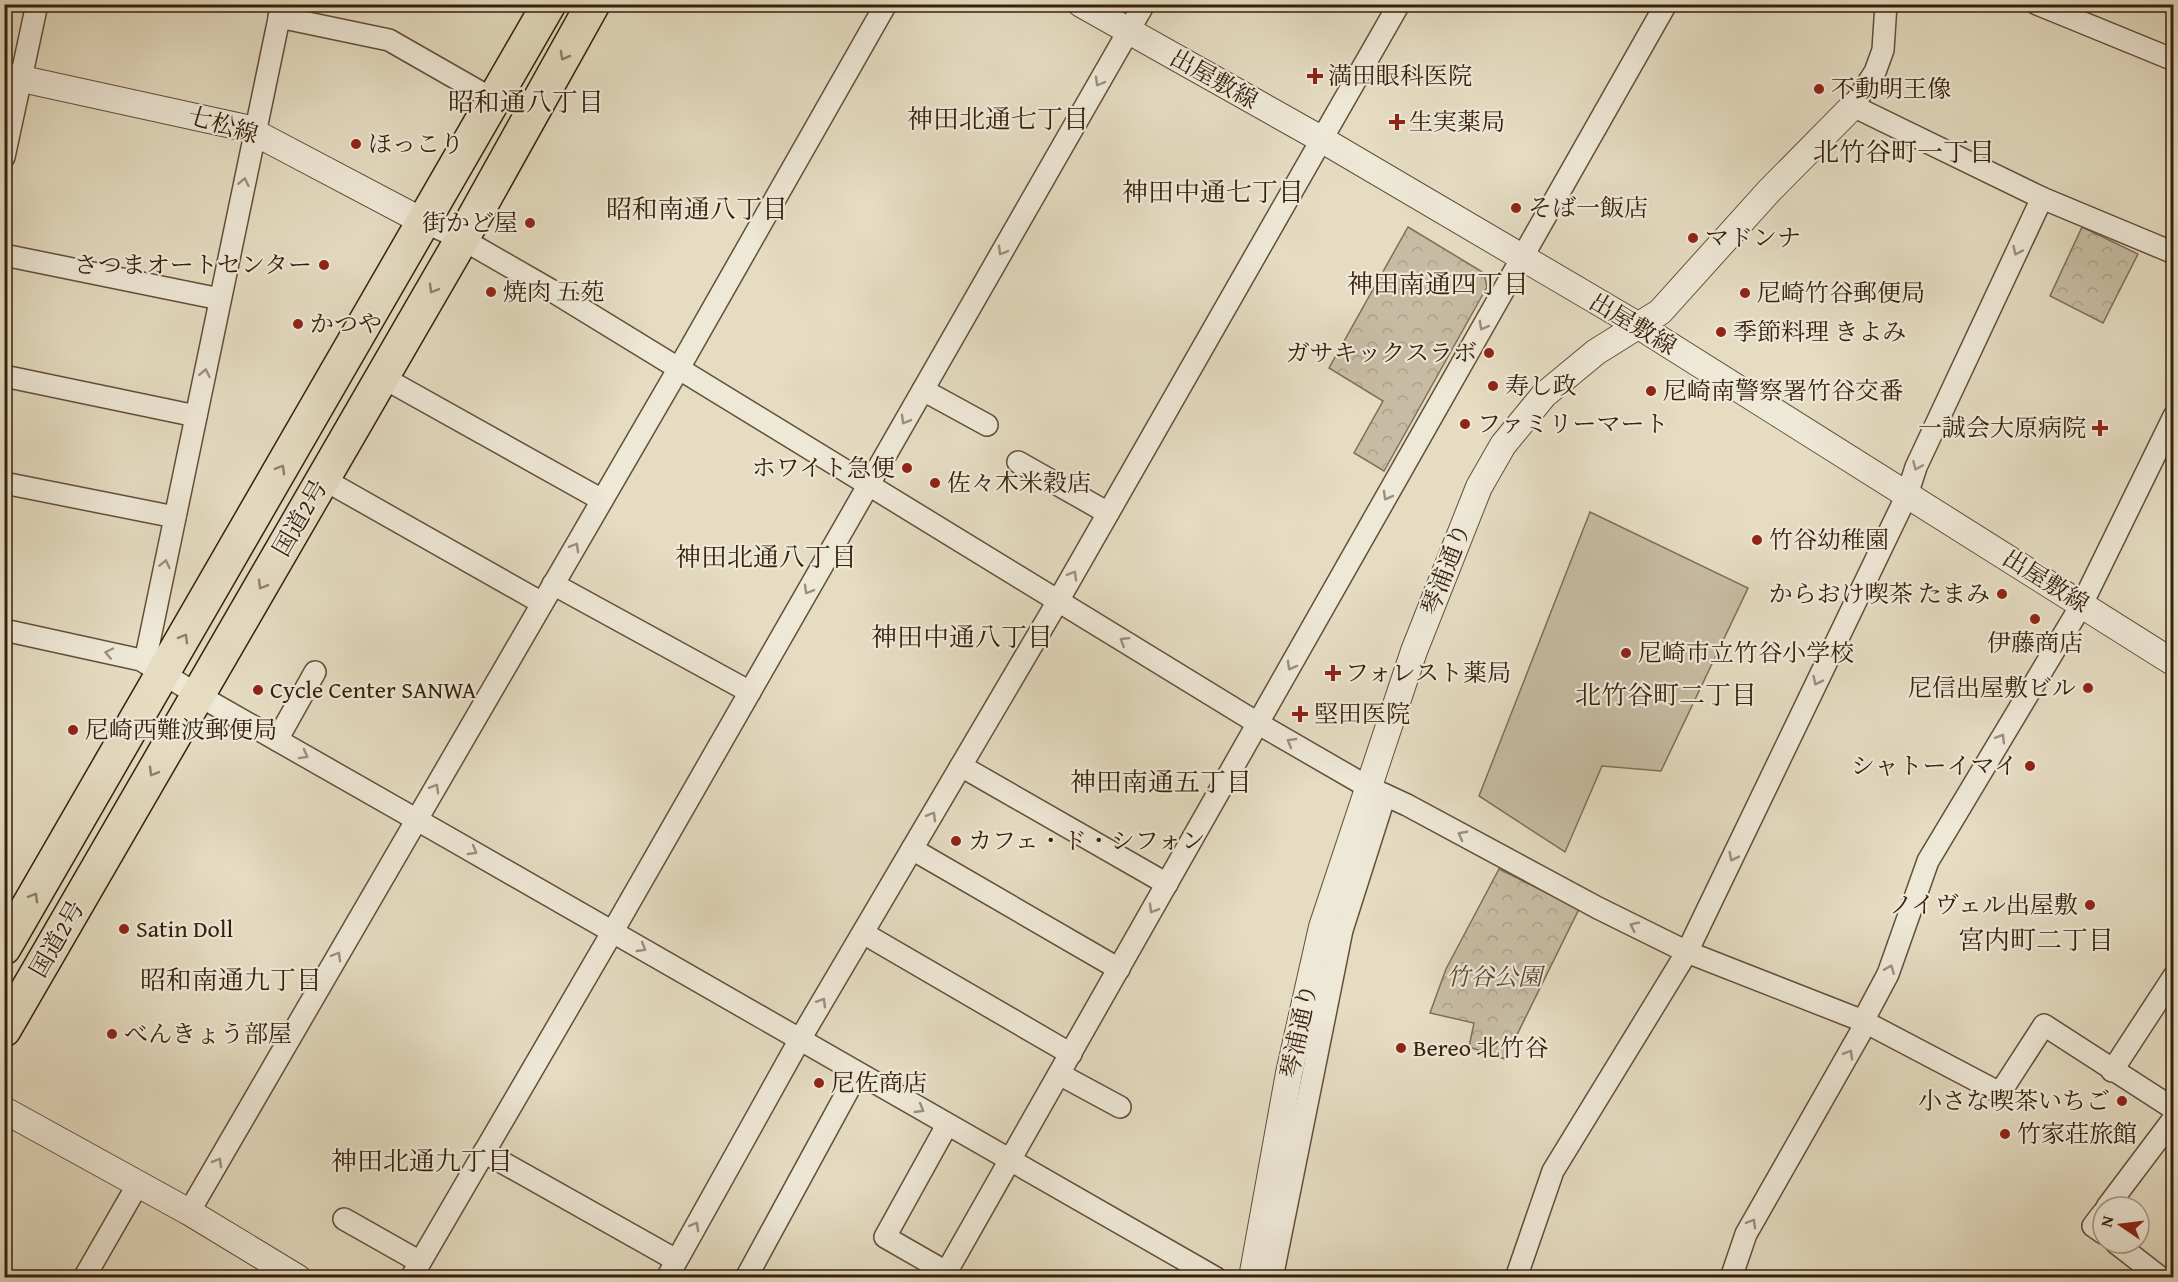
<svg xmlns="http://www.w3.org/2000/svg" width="2178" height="1282" font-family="'Gentium Book Plus','Noto Serif JP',serif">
<defs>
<pattern id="park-crowns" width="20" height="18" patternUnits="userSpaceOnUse" patternTransform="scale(1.5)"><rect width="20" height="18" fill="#c7bca3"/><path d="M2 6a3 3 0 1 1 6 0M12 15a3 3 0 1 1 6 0" fill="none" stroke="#aca18b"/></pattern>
</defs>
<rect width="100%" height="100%" fill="#e5dcc2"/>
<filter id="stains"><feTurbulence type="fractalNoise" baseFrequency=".00333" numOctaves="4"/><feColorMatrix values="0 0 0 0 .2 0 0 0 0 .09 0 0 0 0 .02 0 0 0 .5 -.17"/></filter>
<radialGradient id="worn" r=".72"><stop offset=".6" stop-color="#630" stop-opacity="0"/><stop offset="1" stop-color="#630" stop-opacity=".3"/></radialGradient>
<!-- park -->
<g fill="url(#park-crowns)" stroke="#7f6e58" stroke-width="1.5">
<path d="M 1408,227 L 1484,273 L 1487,287 L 1384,471 L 1354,453 L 1383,401 L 1329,368 Z"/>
<path d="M 2082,227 L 2138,254 L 2103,323 L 2050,296 Z"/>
<path d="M 1499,869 L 1579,909 L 1505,1059 L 1469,1047 L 1474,1023 L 1430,1013 L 1446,969 Z"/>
</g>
<!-- garden -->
<path fill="#c7bca3" stroke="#7f6e58" stroke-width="1.5" d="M 1590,512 L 1748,588 L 1661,771 L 1602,766 L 1565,852 L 1479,796 Z"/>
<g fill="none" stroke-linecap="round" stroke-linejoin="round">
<!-- minor casing -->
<g stroke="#624f3a" stroke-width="24">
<g id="minor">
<path d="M 1886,4 L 1883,50 L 1875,72 L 1853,106 L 2042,198 L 2174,253"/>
<path d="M 2037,4 L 2174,60"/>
<path d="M 279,17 L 389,40 L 494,100"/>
<path d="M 4,157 L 37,4"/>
<path d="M 424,222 L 462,239 L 549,289 L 1259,724 L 1368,787 L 1407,805 L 1598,908 L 1687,952 L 1863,1021 L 2000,1093 L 2044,1025 L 2174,1109"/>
<path d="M 4,255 L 220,299"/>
<path d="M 4,376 L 196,416"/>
<path d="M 382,377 L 602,500"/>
<path d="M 923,390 L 987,425"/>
<path d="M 1018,462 L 1108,513"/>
<path d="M 323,479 L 542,603"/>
<path d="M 4,483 L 175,517"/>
<path d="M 553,584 L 750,692"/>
<path d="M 4,630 L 141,660 L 198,695 C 538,888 876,1084 1216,1278"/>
<path d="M 147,663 L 147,652 L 282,4"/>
<path d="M 277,740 L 315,672"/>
<path d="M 961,766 L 1167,884"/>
<path d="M 912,849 L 1119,969"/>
<path d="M 863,933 L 1071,1054"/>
<path d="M 1863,1021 L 1888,974 L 1928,861 L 2082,604 L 2174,416"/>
<path d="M 2112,1071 L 2174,976"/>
<path d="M 1059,1074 L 1120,1107"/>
<path d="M 484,1152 L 676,1260"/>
<path d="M 2107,1207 L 2174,1118"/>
<path d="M 189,1212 L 679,368 L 886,4"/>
<path d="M 2103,1213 L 2093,1226 L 2103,1233"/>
<path d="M 344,1219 L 420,1262"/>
<path d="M 2116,1243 L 2161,1278"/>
<path d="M 946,1272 L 885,1237 L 947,1125"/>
<path d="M 84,1278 L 138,1184"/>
<path d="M 411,1278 L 613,931 L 1144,4"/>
<path d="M 667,1278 L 799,1041 L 1058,601 L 1399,4"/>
<path d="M 746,1278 L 857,1074"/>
<path d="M 943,1278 L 1666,4"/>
<path d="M 1272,1278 L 1342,930 L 1385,795"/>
<path d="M 1516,1278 L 1553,1171 L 1687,952 L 1907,495 L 1916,467 L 2042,198"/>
<path d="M 1731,1278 L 1746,1234 L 1866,1023"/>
</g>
</g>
<!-- tertiary casing -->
<g stroke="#624f3a" stroke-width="28">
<g id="tertiary">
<path d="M 1081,4 L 1321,139 L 1639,326 L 2174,663"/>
<path d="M 4,75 L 246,128 L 424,222"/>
<path d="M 4,1110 L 189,1212 L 298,1278"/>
<path d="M 1252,1278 L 1289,1073 L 1322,927 L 1414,651 L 1479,487 L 1503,445 L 1544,395 L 1596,352 L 1660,312 L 1769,191 L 1853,106"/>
</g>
</g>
<!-- trunk casing -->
<g stroke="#37200c" stroke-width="36">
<g id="trunk">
<path d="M 4,948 L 549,4"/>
<path d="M 4,1030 L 462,239 L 593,4"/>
</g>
</g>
<!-- minor -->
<use href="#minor" stroke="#eee8d7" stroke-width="21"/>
<!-- tertiary -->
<use href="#tertiary" stroke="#eee8d7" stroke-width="26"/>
<!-- trunk -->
<use href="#trunk" stroke="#e5dcc2" stroke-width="33"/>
</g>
<!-- one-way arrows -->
<defs><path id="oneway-chevron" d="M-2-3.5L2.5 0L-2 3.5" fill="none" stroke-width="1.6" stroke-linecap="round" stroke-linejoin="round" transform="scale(1.5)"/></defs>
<g stroke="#8e7e67">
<use href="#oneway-chevron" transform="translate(564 56) rotate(119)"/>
<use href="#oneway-chevron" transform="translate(433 289) rotate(120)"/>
<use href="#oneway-chevron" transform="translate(281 469) rotate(-60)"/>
<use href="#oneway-chevron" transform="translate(262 585) rotate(120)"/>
<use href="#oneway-chevron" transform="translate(184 638) rotate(-60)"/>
<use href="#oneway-chevron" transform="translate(153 772) rotate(120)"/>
<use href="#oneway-chevron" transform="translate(34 897) rotate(-60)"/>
</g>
<g stroke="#9c8e7c">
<use href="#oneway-chevron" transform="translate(1099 82) rotate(120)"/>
<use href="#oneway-chevron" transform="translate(244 182) rotate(-78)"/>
<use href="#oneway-chevron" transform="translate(1002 251) rotate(120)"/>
<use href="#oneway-chevron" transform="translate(2017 251) rotate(115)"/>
<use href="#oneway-chevron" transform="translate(1483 326) rotate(119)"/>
<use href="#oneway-chevron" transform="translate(205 373) rotate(-78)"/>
<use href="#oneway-chevron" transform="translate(905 420) rotate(120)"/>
<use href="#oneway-chevron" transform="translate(1917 466) rotate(113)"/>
<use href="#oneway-chevron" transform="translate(1387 496) rotate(119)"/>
<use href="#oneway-chevron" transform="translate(575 547) rotate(-60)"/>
<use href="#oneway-chevron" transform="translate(165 564) rotate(-78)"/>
<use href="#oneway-chevron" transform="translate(1073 575) rotate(-60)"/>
<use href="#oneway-chevron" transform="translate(808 590) rotate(120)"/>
<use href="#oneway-chevron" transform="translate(1124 641) rotate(-148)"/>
<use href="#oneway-chevron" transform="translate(109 653) rotate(-168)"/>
<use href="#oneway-chevron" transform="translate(1291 666) rotate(119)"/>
<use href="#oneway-chevron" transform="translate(1817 681) rotate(116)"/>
<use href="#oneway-chevron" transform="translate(2001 738) rotate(-59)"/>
<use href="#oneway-chevron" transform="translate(1291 742) rotate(-150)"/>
<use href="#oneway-chevron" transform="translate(304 755) rotate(29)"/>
<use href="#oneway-chevron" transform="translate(435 788) rotate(-60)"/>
<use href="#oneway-chevron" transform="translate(932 816) rotate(-60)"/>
<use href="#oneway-chevron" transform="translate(1462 835) rotate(-152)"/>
<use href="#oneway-chevron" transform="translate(473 851) rotate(30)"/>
<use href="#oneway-chevron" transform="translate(1733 857) rotate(116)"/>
<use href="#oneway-chevron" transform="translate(1153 909) rotate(120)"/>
<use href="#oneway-chevron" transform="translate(1634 926) rotate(-154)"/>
<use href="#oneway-chevron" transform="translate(642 948) rotate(31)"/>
<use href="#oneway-chevron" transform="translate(337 956) rotate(-60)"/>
<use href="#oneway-chevron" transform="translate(1890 969) rotate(-68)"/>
<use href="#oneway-chevron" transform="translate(822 1002) rotate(-59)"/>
<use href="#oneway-chevron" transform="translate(1849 1054) rotate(-60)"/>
<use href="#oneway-chevron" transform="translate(920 1109) rotate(30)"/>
<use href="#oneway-chevron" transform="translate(218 1162) rotate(-60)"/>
<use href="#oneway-chevron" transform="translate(1752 1223) rotate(-60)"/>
<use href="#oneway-chevron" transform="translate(695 1226) rotate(-61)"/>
</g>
<!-- markers -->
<g fill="#8f2418" stroke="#eee8d7" stroke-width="2">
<path d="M1312 67h6v6h6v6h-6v6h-6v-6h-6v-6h6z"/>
<circle cx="1819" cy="89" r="6"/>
<path d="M1394 113h6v6h6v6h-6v6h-6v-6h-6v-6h6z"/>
<circle cx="356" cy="144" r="6"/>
<circle cx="1516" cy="208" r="6"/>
<circle cx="530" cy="223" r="6"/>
<circle cx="1693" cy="238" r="6"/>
<circle cx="324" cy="265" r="6"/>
<circle cx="491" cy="292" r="6"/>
<circle cx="1745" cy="293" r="6"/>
<circle cx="298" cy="324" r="6"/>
<circle cx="1721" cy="332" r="6"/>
<circle cx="1489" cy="353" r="6"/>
<circle cx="1493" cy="386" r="6"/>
<circle cx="1651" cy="391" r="6"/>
<circle cx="1465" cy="424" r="6"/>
<path d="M2097 419h6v6h6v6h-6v6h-6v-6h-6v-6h6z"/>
<circle cx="907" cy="468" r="6"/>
<circle cx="935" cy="483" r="6"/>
<circle cx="1757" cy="540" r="6"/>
<circle cx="2002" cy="594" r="6"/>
<circle cx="2035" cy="619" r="6"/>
<circle cx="1626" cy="653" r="6"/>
<path d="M1330 664h6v6h6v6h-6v6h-6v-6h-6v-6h6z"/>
<circle cx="2088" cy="688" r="6"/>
<circle cx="258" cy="690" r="6"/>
<path d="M1297 705h6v6h6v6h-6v6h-6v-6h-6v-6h6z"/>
<circle cx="73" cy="730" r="6"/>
<circle cx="2030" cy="766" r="6"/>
<circle cx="956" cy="841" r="6"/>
<circle cx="2090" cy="905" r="6"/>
<circle cx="124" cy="929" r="6"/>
<circle cx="112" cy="1034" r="6"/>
<circle cx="1401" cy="1048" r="6"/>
<circle cx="819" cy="1083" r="6"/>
<circle cx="2122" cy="1101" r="6"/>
<circle cx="2005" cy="1134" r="6"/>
</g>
<g text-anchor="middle" stroke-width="4.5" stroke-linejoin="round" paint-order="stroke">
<!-- poi labels -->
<g font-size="24" fill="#37200c" stroke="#eee8d7" text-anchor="start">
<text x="1328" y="84">満田眼科医院</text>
<text x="1831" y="97">不動明王像</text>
<text x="1409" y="130">生実薬局</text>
<text x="368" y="152">ほっこり</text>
<text x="1528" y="216">そば一飯店</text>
<text x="518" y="231" text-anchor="end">街かど屋</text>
<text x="1705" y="246">マドンナ</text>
<text x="312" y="273" text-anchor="end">さつまオートセンター</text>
<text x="503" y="300">焼肉 五苑</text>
<text x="1757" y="301">尼崎竹谷郵便局</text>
<text x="310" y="332">かつや</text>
<text x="1733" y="340">季節料理 きよみ</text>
<text x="1477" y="361" text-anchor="end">ガサキックスラボ</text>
<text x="1505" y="394">寿し政</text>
<text x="1663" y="399">尼崎南警察署竹谷交番</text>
<text x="1477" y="432">ファミリーマート</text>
<text x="2086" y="436" text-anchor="end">一誠会大原病院</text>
<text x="895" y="476" text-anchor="end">ホワイト急便</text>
<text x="947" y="491">佐々木米穀店</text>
<text x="1769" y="548">竹谷幼稚園</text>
<text x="1990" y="602" text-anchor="end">からおけ喫茶 たまみ</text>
<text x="2035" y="651" text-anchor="middle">伊藤商店</text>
<text x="1638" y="661">尼崎市立竹谷小学校</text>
<text x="1345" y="681">フォレスト薬局</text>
<text x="2076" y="696" text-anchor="end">尼信出屋敷ビル</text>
<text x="270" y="698">Cycle Center SANWA</text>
<text x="1314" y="722">堅田医院</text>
<text x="85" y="738">尼崎西難波郵便局</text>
<text x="2018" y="774" text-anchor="end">シャトーイマイ</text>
<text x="968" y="849">カフェ・ド・シフォン</text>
<text x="2078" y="913" text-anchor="end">ノイヴェル出屋敷</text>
<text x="136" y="937">Satin Doll</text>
<text x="124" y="1042">べんきょう部屋</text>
<text x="1413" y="1056">Bereo 北竹谷</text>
<text x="831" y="1091">尼佐商店</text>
<text x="2110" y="1109" text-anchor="end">小さな喫茶いちご</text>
<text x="2017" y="1142">竹家荘旅館</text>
</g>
<!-- street labels -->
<g font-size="24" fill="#37200c" stroke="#eee8d7">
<text transform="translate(1214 79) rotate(29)" y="8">出屋敷線</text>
<text transform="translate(223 125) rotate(17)" y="8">七松線</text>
<text transform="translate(1633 324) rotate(31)" y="8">出屋敷線</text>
<text transform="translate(300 518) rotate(-60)" y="8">国道2号</text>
<text transform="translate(1446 569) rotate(-69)" y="8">琴浦通り</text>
<text transform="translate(2046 581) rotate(32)" y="8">出屋敷線</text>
<text transform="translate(57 939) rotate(-60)" y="8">国道2号</text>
<text transform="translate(1299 1031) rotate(-78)" y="8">琴浦通り</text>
</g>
<!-- park labels -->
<g font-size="24" font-style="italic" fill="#5b4732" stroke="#eee8d7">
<text x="1494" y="985">竹谷公園</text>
</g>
<!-- neighbourhood labels -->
<g font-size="26" fill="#37200c" stroke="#eee8d7">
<text x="526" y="111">昭和通八丁目</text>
<text x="998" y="128">神田北通七丁目</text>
<text x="1904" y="161">北竹谷町一丁目</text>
<text x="1213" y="201">神田中通七丁目</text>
<text x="697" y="218">昭和南通八丁目</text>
<text x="1438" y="293">神田南通四丁目</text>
<text x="766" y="566">神田北通八丁目</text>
<text x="962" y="646">神田中通八丁目</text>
<text x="1666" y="704">北竹谷町二丁目</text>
<text x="1161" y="791">神田南通五丁目</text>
<text x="2036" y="949">宮内町二丁目</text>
<text x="231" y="989">昭和南通九丁目</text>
<text x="422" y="1170">神田北通九丁目</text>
</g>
</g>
<!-- margin -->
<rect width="2178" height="1282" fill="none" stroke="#e5dcc2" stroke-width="24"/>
<rect x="6" y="6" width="2166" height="1270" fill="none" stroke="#37200c" stroke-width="3"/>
<rect x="12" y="12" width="2154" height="1258" fill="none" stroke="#37200c" stroke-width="1.5"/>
<!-- north arrow -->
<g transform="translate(2121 1225) rotate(284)"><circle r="28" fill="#eee8d7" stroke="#a59886" stroke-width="1.5"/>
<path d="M0-4.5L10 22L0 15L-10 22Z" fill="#8f2418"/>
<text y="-9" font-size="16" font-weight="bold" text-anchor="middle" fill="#37200c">N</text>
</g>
<rect width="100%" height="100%" filter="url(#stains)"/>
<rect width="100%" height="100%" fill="url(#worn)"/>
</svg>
